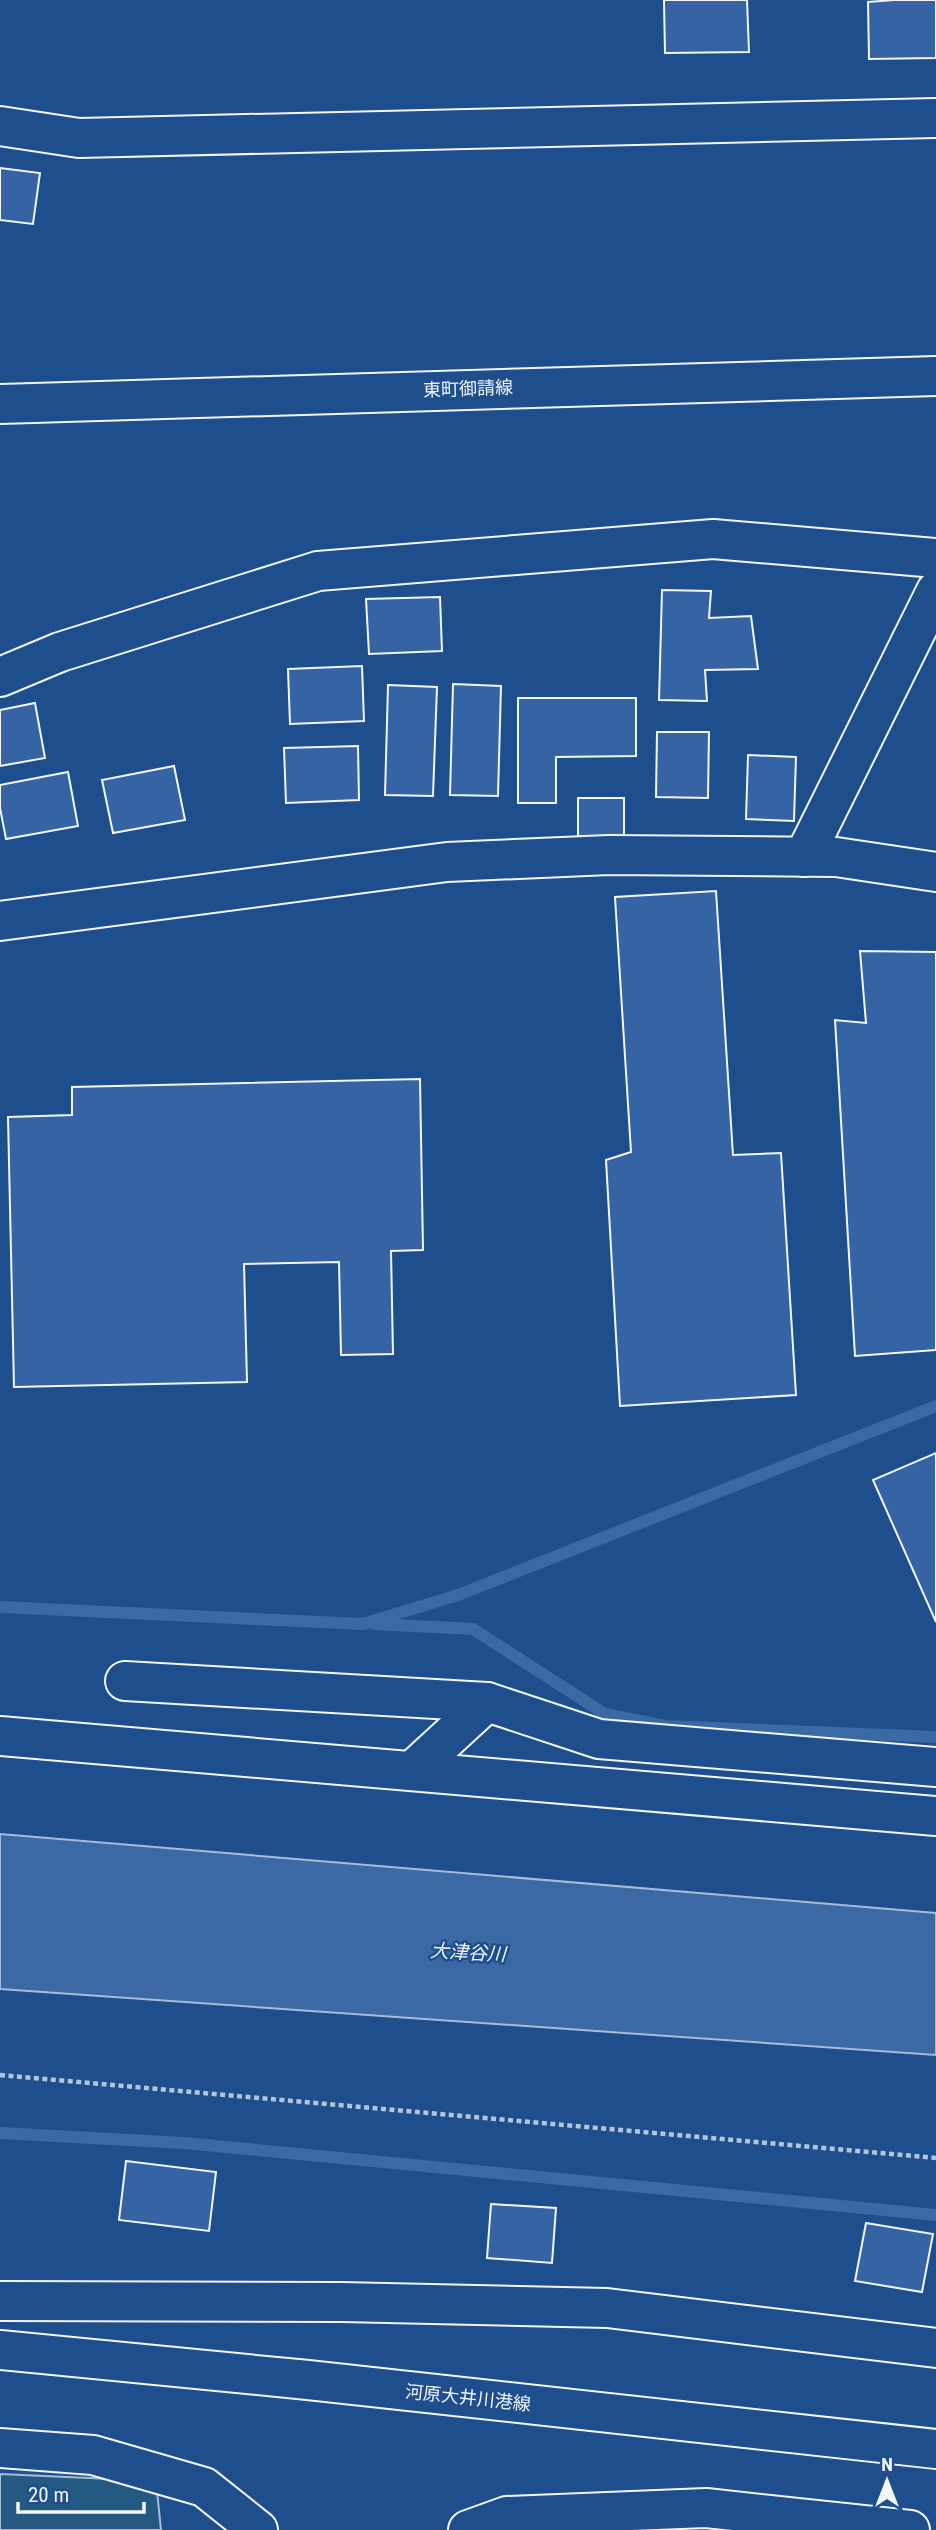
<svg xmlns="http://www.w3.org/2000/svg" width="936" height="2530" font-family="'Roboto Condensed','Noto Sans JP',sans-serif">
<rect width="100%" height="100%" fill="#1f4e8c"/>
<!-- green -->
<path fill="#245a82" stroke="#a8bbd7" stroke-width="2" d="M 0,2474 L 156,2481 L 161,2530 L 0,2530 Z"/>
<!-- water -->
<path fill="#3b69a3" stroke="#a8bbd7" stroke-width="2" d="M 0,1834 L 936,1913 L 936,2055 L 0,1989 Z"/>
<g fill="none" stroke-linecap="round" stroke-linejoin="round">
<!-- stream -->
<g stroke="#3b69a3" stroke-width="12">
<path d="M 0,1607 L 363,1624 L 458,1595 L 936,1406"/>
<path d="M 374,1624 L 473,1629 L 605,1714 L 665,1726 L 936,1737"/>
<path d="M 0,2133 L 184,2143 L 936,2215"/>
</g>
</g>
<!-- building -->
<g fill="#3563a3" stroke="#f2f6ff" stroke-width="2">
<path d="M 664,0 L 747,0 L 749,52 L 665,53 Z"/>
<path d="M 894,0 L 936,0 L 936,58 L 869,59 L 868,2 Z"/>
<path d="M 0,168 L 40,173 L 33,224 L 0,220 Z"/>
<path d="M 662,590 L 711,591 L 709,618 L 751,616 L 758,669 L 705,670 L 707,701 L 659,700 Z"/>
<path d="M 440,597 L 442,651 L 369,654 L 366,599 Z"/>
<path d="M 362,666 L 364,721 L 290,724 L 288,669 Z"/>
<path d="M 453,684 L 501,686 L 498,796 L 450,795 Z"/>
<path d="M 388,685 L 437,687 L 433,796 L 385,795 Z"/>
<path d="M 518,698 L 636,698 L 636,756 L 556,757 L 556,803 L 518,803 Z"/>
<path d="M 35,703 L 45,758 L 0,766 L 0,710 Z"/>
<path d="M 657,732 L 709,732 L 708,798 L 656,797 Z"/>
<path d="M 358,746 L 359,800 L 286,803 L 284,748 Z"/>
<path d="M 748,755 L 796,757 L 794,821 L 746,819 Z"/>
<path d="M 174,766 L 185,820 L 113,833 L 102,780 Z"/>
<path d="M 68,772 L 78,826 L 6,839 L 0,808 L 0,785 Z"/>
<path d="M 578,798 L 624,798 L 624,837 L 578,836 Z"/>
<path d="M 716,891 L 733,1155 L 781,1153 L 796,1395 L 620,1406 L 606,1160 L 631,1152 L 615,897 Z"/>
<path d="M 860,951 L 936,952 L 936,1350 L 855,1356 L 835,1020 L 866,1023 Z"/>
<path d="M 420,1079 L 423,1250 L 391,1251 L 393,1354 L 341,1355 L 339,1262 L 244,1264 L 247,1382 L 14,1387 L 8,1117 L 72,1115 L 72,1087 Z"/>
<path d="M 936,1453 L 936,1622 L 873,1480 Z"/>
<path d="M 126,2161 L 216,2172 L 209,2231 L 119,2220 Z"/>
<path d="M 491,2204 L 556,2208 L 552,2263 L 487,2258 Z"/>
<path d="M 866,2223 L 933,2234 L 922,2292 L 855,2281 Z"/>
</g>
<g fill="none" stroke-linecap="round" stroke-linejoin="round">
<!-- minor casing -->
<g stroke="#f2f6ff" stroke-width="42">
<g id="minor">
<path d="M 0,126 L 79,138 L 936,118"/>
<path d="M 0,404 L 936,376"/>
<path d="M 0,677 L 60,652 L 318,571 L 713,539 L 936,558"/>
<path d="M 804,857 L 936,591"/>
<path d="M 0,921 L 447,862 L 609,855 L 836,857 L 936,872"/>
<path d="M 125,1681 L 487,1702 L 599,1739 L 936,1767"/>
<path d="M 0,1736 L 936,1816"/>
<path d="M 412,1771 L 487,1702"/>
<path d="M 0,2301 L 341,2302 L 607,2308 L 936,2348"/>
<path d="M 0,2448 L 93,2455 L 204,2487 L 258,2530"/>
<path d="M 468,2530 L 507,2516 L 706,2508 L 910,2530"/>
</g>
</g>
<!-- major casing -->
<g stroke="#f2f6ff" stroke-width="42">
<path id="major" d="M 0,2350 L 308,2380 L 936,2449"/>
</g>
<!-- path -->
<path stroke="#b3c4dc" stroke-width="4.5" stroke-dasharray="5 3.5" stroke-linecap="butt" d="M 0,2075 L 936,2158"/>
<!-- minor -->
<use href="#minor" stroke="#1f4e8c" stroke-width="38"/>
<!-- major -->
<use href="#major" stroke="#1f4e8c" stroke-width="38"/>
</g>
<g text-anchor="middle" stroke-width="5" stroke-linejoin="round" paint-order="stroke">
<!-- street labels -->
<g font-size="18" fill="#f2f6ff" stroke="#1f4e8c">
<text transform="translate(468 389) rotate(-2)" y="6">東町御請線</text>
<text transform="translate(468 2398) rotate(6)" y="6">河原大井川港線</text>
</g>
<!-- water labels -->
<g font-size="19" font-style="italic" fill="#f2f6ff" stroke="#1f4e8c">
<text transform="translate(468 1952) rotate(3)" y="7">大津谷川</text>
</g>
</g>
<!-- north arrow -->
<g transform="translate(887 2481)" stroke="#1f4e8c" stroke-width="5" paint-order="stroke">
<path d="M0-5L12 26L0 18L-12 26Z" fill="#f2f6ff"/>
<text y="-10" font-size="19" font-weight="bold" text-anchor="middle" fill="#f2f6ff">N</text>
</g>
<!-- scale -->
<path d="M18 2502v10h126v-10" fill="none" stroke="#f2f6ff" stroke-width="3.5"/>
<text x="28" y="2502" font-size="21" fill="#f2f6ff" stroke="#1f4e8c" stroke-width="5" paint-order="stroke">20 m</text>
</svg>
